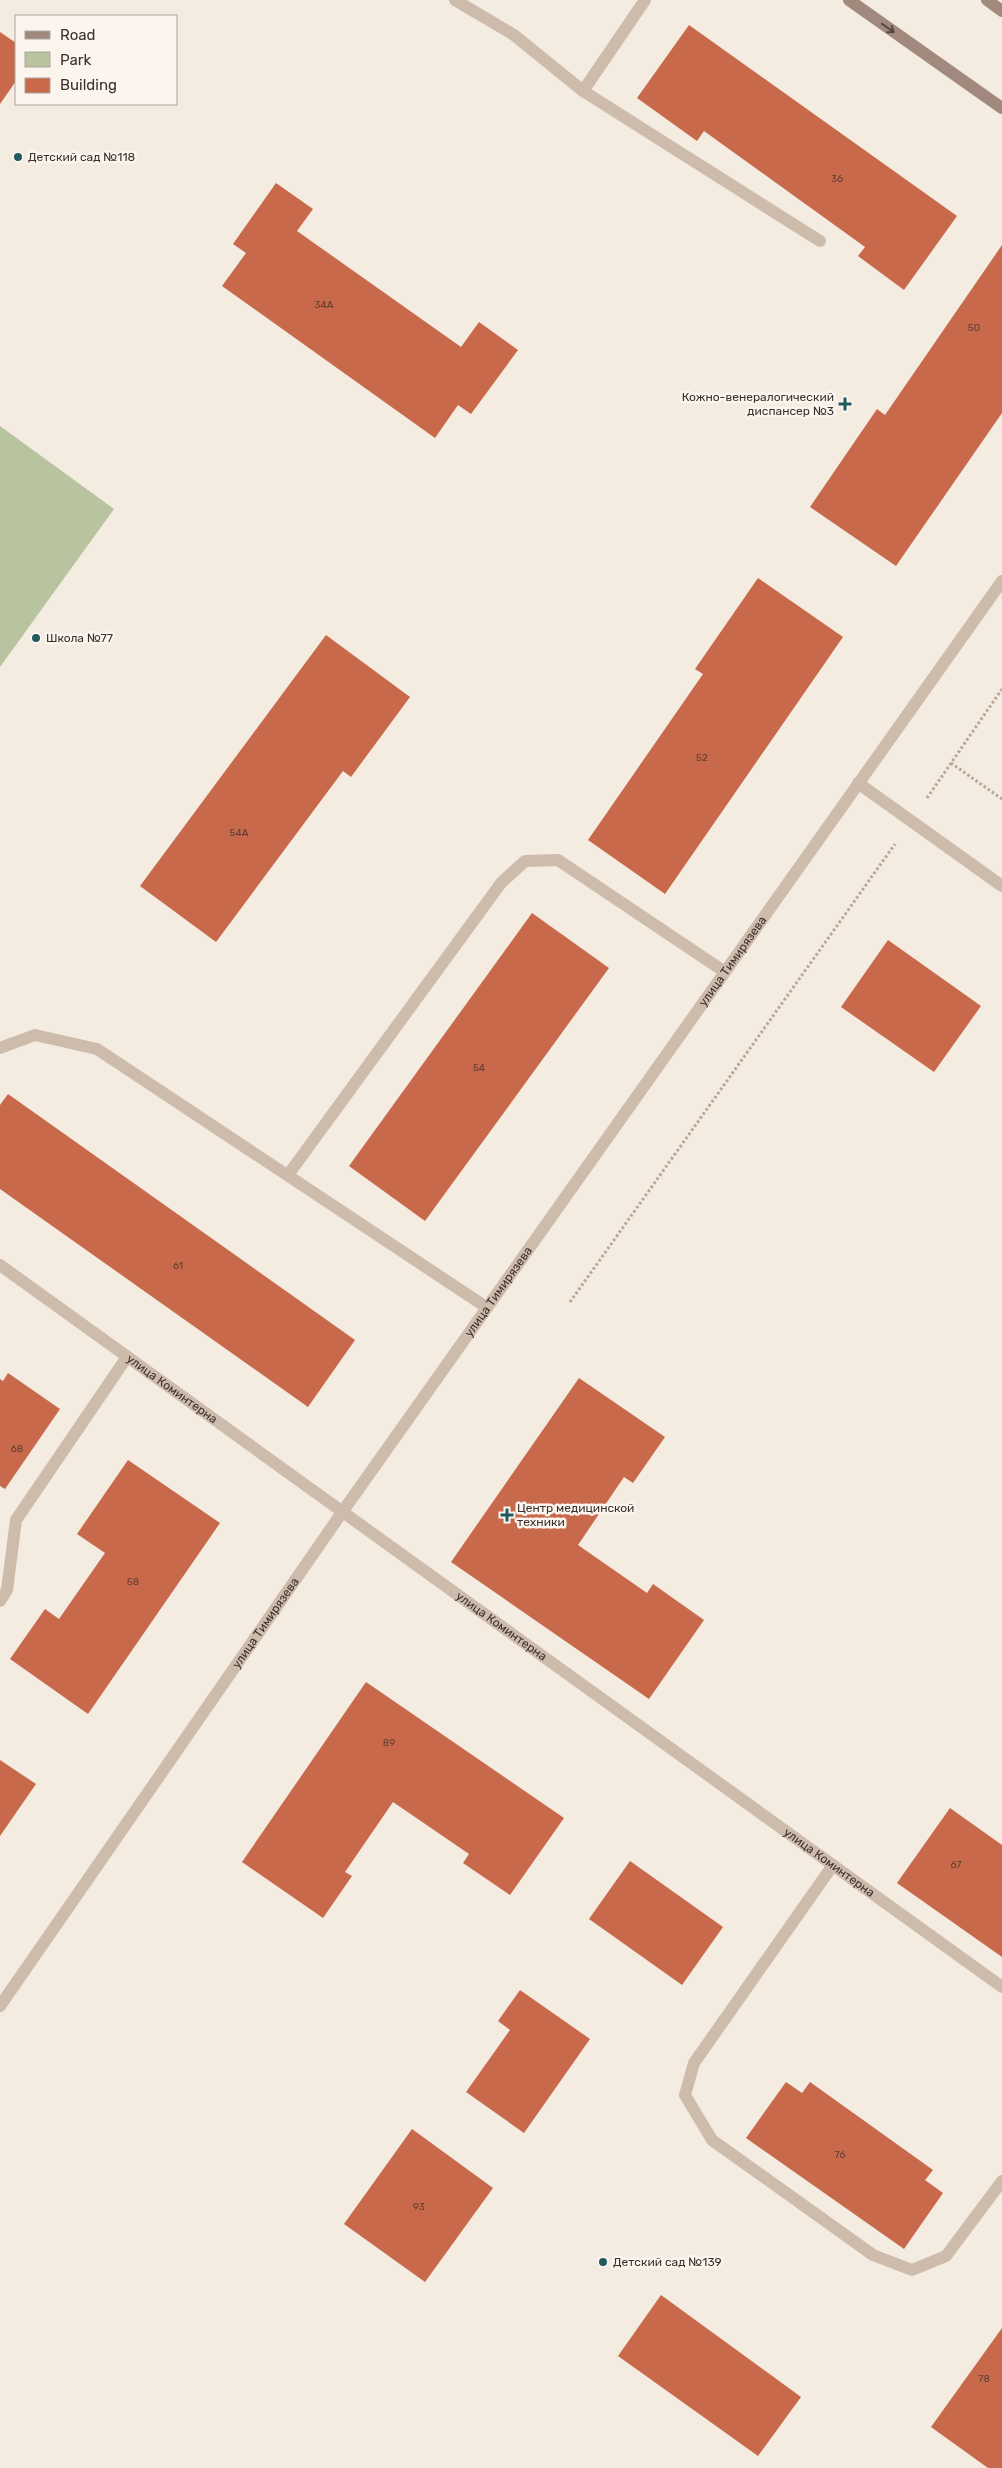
<svg xmlns="http://www.w3.org/2000/svg" width="1002" height="2468" font-family="Rubik,sans-serif">
<rect width="100%" height="100%" fill="#f4ebe1"/>
<!-- green -->
<path fill="#b8c4a0" d="M 0,426 L 114,509 L 0,667 Z"/>
<!-- building -->
<g fill="#c8694b">
<path d="M 689,25 L 957,216 L 904,290 L 858,256 L 865,247 L 704,131 L 697,141 L 637,98 Z"/>
<path d="M 0,32 L 16,43 L 16,81 L 0,104 Z"/>
<path d="M 276,183 L 313,209 L 297,231 L 461,347 L 479,322 L 518,350 L 471,414 L 458,405 L 435,438 L 222,286 L 246,253 L 233,244 Z"/>
<path d="M 1002,245 L 1002,413 L 896,566 L 810,507 L 877,409 L 885,415 Z"/>
<path d="M 758,578 L 843,637 L 665,894 L 588,840 L 703,674 L 695,669 Z"/>
<path d="M 326,635 L 410,697 L 351,777 L 343,771 L 216,942 L 140,886 Z"/>
<path d="M 532,913 L 609,968 L 425,1221 L 349,1166 Z"/>
<path d="M 888,940 L 981,1006 L 934,1072 L 841,1007 Z"/>
<path d="M 8,1094 L 355,1340 L 308,1407 L 0,1189 L 0,1105 Z"/>
<path d="M 8,1373 L 60,1409 L 5,1489 L 0,1486 L 0,1379 L 3,1381 Z"/>
<path d="M 579,1378 L 665,1437 L 633,1483 L 624,1477 L 578,1545 L 647,1593 L 653,1584 L 704,1620 L 649,1699 L 451,1562 Z"/>
<path d="M 128,1460 L 220,1523 L 88,1714 L 10,1659 L 45,1609 L 59,1619 L 105,1553 L 77,1534 Z"/>
<path d="M 366,1682 L 564,1818 L 510,1895 L 463,1863 L 469,1854 L 393,1802 L 345,1872 L 352,1876 L 323,1918 L 242,1862 Z"/>
<path d="M 0,1760 L 36,1784 L 0,1836 Z"/>
<path d="M 950,1808 L 1002,1845 L 1002,1957 L 897,1883 Z"/>
<path d="M 630,1861 L 723,1927 L 682,1985 L 589,1919 Z"/>
<path d="M 520,1990 L 590,2039 L 524,2133 L 466,2092 L 510,2030 L 498,2021 Z"/>
<path d="M 786,2082 L 802,2093 L 810,2082 L 933,2170 L 925,2180 L 943,2193 L 904,2249 L 746,2138 Z"/>
<path d="M 412,2129 L 493,2188 L 425,2282 L 344,2224 Z"/>
<path d="M 661,2295 L 801,2397 L 758,2456 L 618,2356 Z"/>
<path d="M 1002,2328 L 1002,2468 L 988,2468 L 931,2427 Z"/>
</g>
<g fill="none" stroke-linecap="round" stroke-linejoin="round">
<!-- path -->
<g stroke="#b9a596" stroke-width="3" stroke-dasharray="2.5 2.5" stroke-linecap="butt">
<path d="M 951,763 L 1002,799"/>
<path d="M 927,798 L 1002,689"/>
<path d="M 570,1302 L 895,844"/>
</g>
<!-- lane -->
<g stroke="#cdbbac" stroke-width="12">
<path d="M 455,0 L 514,35 L 583,91 L 820,241"/>
<path d="M 583,91 L 645,0"/>
<path d="M 858,783 L 1002,886"/>
<path d="M 0,1048 L 35,1035 L 97,1049 L 486,1307"/>
<path d="M 288,1175 L 501,883 L 525,861 L 558,860 L 725,972"/>
<path d="M 0,1601 L 7,1590 L 16,1520 L 127,1357"/>
<path d="M 833,1865 L 694,2063 L 685,2095 L 712,2140 L 873,2255 L 912,2270 L 946,2256 L 1002,2181"/>
</g>
<!-- street -->
<g stroke="#cdbbac" stroke-width="12">
<path id="s1" d="M 0,1265 L 1002,1987"/>
<path id="s2" d="M 0,2006 L 343,1511 L 1002,581"/>
</g>
<!-- secondary -->
<g stroke="#a18a7d" stroke-width="12">
<path d="M 849,0 L 1002,108"/>
<path d="M 987,0 L 1002,11"/>
</g>
</g>
<!-- one-way arrows -->
<defs><path id="oneway-shaft" d="M-6 0H5M1.5-3L5.5 0L1.5 3" fill="none" stroke-width="1.6" stroke-linecap="round" stroke-linejoin="round" transform="scale(1.25)"/></defs>
<use stroke="#544640" href="#oneway-shaft" transform="translate(888 28) rotate(35)"/>
<!-- markers -->
<g fill="#1f5a5e" stroke="#fbf5ee" stroke-width="2">
<circle cx="18" cy="157" r="5"/>
<path d="M842.5 396.5h5v5h5v5h-5v5h-5v-5h-5v-5h5z"/>
<circle cx="36" cy="638" r="5"/>
<path d="M504.5 1507.5h5v5h5v5h-5v5h-5v-5h-5v-5h5z"/>
<circle cx="603" cy="2262" r="5"/>
</g>
<g text-anchor="middle" stroke-width="5" stroke-linejoin="round" paint-order="stroke">
<!-- number labels -->
<g font-size="10" fill="#5e3e33">
<text x="837" y="182">36</text>
<text x="324" y="308">34А</text>
<text x="974" y="331">50</text>
<text x="702" y="761">52</text>
<text x="239" y="836">54А</text>
<text x="479" y="1071">54</text>
<text x="178" y="1269">61</text>
<text x="17" y="1452">68</text>
<text x="133" y="1585">58</text>
<text x="389" y="1746">89</text>
<text x="956" y="1868">67</text>
<text x="840" y="2158">76</text>
<text x="419" y="2210">93</text>
<text x="984" y="2382">78</text>
</g>
<!-- poi labels -->
<g font-size="12" fill="#3b302b" stroke="#fbf5ee" text-anchor="start">
<text x="28" y="161">Детский сад №118</text>
<text x="834" y="401" text-anchor="end">Кожно-венералогический<tspan x="834" dy="14">диспансер №3</tspan></text>
<text x="46" y="642">Школа №77</text>
<text x="517" y="1512">Центр медицинской<tspan x="517" dy="14">техники</tspan></text>
<text x="613" y="2266">Детский сад №139</text>
</g>
<!-- street labels -->
<g font-size="12" fill="#3b302b" stroke="#fbf5ee">
<text dy="4" stroke="none"><textPath href="#s2" startOffset="1276">улица Тимирязева</textPath></text>
<text dy="4" stroke="none"><textPath href="#s2" startOffset="871">улица Тимирязева</textPath></text>
<text dy="4" stroke="none"><textPath href="#s1" startOffset="212">улица Коминтерна</textPath></text>
<text dy="4" stroke="none"><textPath href="#s2" startOffset="466">улица Тимирязева</textPath></text>
<text dy="4" stroke="none"><textPath href="#s1" startOffset="618">улица Коминтерна</textPath></text>
<text dy="4" stroke="none"><textPath href="#s1" startOffset="1022">улица Коминтерна</textPath></text>
</g>
</g>
<!-- legend -->
<rect x="15" y="15" width="162" height="90" fill="#fbf5ee" stroke="#aea6a0"/>
<rect x="25" y="31" width="25" height="8" fill="#a18a7d" stroke="#aea6a0"/>
<text x="60" y="40" font-size="15" fill="#3b302b">Road</text>
<rect x="25" y="52" width="25" height="15" fill="#b8c4a0" stroke="#aea6a0"/>
<text x="60" y="65" font-size="15" fill="#3b302b">Park</text>
<rect x="25" y="78" width="25" height="15" fill="#c8694b" stroke="#aea6a0"/>
<text x="60" y="90" font-size="15" fill="#3b302b">Building</text>
</svg>
